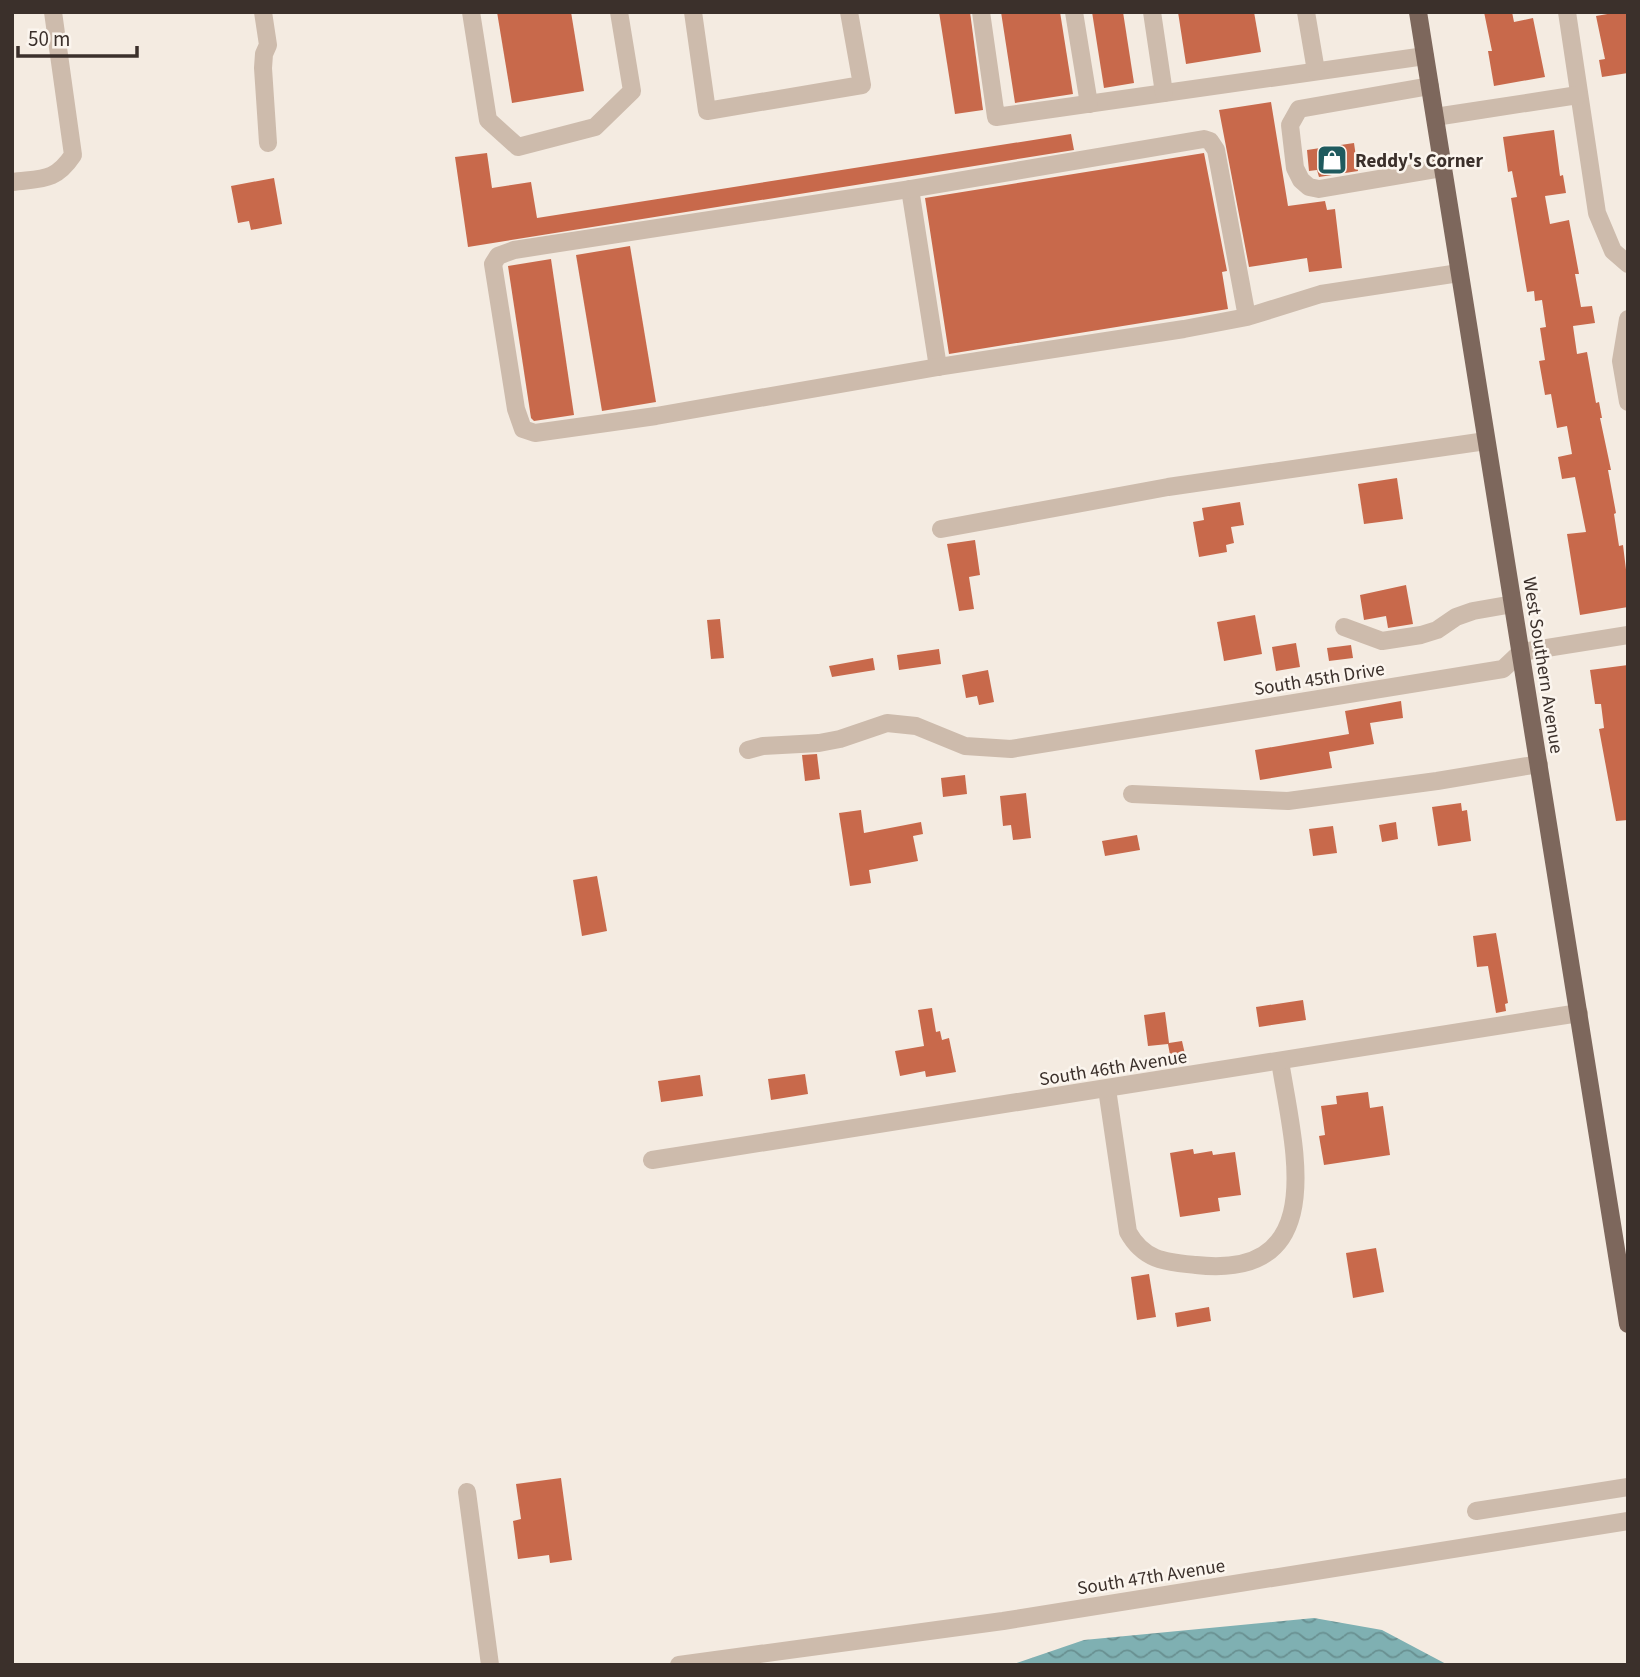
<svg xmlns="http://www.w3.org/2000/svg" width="1640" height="1677" font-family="'Source Sans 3',sans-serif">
<defs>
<pattern id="water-waves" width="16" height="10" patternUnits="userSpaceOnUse" patternTransform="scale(1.75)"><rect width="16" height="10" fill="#7fb0b2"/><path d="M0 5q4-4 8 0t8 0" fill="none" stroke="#699091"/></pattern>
</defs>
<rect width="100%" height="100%" fill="#f4ebe1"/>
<!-- water -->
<path fill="url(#water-waves)" d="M 1314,1618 L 1382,1630 L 1448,1665 L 1011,1665 L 1084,1640 Z"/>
<!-- building -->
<g fill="#c8694b">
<path d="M 497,12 L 571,12 L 584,91 L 512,103 Z"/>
<path d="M 939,12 L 970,12 L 983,110 L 955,114 Z"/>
<path d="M 1001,12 L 1060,12 L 1073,94 L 1015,103 Z"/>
<path d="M 1092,12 L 1123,12 L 1134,83 L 1104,88 Z"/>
<path d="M 1178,12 L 1254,12 L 1261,52 L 1186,64 Z"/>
<path d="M 1484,12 L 1512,12 L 1514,22 L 1533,18 L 1545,77 L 1494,86 L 1488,51 L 1492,51 Z"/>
<path d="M 1619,12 L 1628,12 L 1628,73 L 1602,77 L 1599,60 L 1605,59 L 1596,16 Z"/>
<path d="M 1271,102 L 1288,206 L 1325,201 L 1327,210 L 1335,209 L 1342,268 L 1309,272 L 1307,258 L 1249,267 L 1219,110 Z"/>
<path d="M 1554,130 L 1560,176 L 1563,175 L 1566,193 L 1545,196 L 1550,224 L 1569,220 L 1579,274 L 1575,274 L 1581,307 L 1592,306 L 1595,323 L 1573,326 L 1577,354 L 1587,352 L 1596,403 L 1599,402 L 1602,418 L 1600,418 L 1611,470 L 1608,470 L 1616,513 L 1614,514 L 1619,546 L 1623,545 L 1628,586 L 1628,607 L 1580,615 L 1567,534 L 1586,532 L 1575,477 L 1562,479 L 1558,457 L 1572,454 L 1567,426 L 1557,428 L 1551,394 L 1545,395 L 1539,361 L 1545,360 L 1540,328 L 1546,327 L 1542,300 L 1535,301 L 1534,291 L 1527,292 L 1511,198 L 1517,197 L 1512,171 L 1508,172 L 1503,137 Z"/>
<path d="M 1071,134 L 1074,150 L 468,247 L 455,157 L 487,153 L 492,188 L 531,182 L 537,218 Z"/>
<path d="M 1354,143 L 1358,171 L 1319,177 L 1317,170 L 1309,171 L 1307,150 Z"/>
<path d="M 1204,153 L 1227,271 L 1222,272 L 1228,309 L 949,354 L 925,198 Z"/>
<path d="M 274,178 L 282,224 L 251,230 L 249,221 L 238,223 L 231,186 Z"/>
<path d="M 630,246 L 656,402 L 602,411 L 576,255 Z"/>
<path d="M 551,259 L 574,415 L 534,421 L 531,418 L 508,266 Z"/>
<path d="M 1397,478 L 1403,519 L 1364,524 L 1358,484 Z"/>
<path d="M 1240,502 L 1244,525 L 1231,527 L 1234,543 L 1226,545 L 1227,552 L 1199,557 L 1193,522 L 1204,520 L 1202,508 Z"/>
<path d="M 975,540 L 980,575 L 969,577 L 974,609 L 959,611 L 947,544 Z"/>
<path d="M 1406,585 L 1413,624 L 1388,628 L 1386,616 L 1364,620 L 1360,595 Z"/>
<path d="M 1255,615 L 1262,654 L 1224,661 L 1217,622 Z"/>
<path d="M 720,619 L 724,658 L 711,659 L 707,620 Z"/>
<path d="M 1296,643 L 1300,667 L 1276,671 L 1272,647 Z"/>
<path d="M 1351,645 L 1353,658 L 1329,661 L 1327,648 Z"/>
<path d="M 939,649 L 941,664 L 899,670 L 897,655 Z"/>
<path d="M 873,658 L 875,670 L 832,677 L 829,666 Z"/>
<path d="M 1628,665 L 1628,820 L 1616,821 L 1599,729 L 1604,728 L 1601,704 L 1595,704 L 1590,670 Z"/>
<path d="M 988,670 L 994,702 L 979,705 L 977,696 L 966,698 L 962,675 Z"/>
<path d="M 1401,701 L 1403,718 L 1370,723 L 1374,744 L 1329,752 L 1332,768 L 1260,780 L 1255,750 L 1349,734 L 1345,711 Z"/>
<path d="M 817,754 L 820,779 L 805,781 L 802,755 Z"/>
<path d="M 965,775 L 967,794 L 943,797 L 941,778 Z"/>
<path d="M 1026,793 L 1031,838 L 1013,840 L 1011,825 L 1003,826 L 1000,796 Z"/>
<path d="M 1461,803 L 1462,811 L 1467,810 L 1471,841 L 1438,846 L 1432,807 Z"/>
<path d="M 861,810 L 864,833 L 921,822 L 923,834 L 913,836 L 918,861 L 869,870 L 871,883 L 850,886 L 839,813 Z"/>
<path d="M 1396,822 L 1398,839 L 1382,842 L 1379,825 Z"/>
<path d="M 1333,826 L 1337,853 L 1313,856 L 1309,829 Z"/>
<path d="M 1137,835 L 1140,850 L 1105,856 L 1102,841 Z"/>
<path d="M 597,876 L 607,931 L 582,936 L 573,880 Z"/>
<path d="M 1496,933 L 1508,1003 L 1505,1004 L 1506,1011 L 1496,1013 L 1488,966 L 1477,967 L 1473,936 Z"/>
<path d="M 1303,1000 L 1306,1020 L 1259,1027 L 1256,1007 Z"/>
<path d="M 932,1008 L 936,1032 L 940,1031 L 942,1040 L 949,1038 L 956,1072 L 926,1077 L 925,1071 L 900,1076 L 895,1051 L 924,1046 L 918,1010 Z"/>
<path d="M 1165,1012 L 1169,1043 L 1182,1041 L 1187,1063 L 1172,1066 L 1168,1044 L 1148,1046 L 1144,1015 Z"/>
<path d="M 805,1074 L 808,1094 L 771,1100 L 768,1079 Z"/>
<path d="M 700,1075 L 703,1096 L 661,1102 L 658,1081 Z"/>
<path d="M 1368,1092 L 1370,1108 L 1383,1106 L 1390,1155 L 1324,1165 L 1319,1136 L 1325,1135 L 1321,1106 L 1337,1104 L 1336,1096 Z"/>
<path d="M 1193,1149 L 1194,1154 L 1212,1151 L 1213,1155 L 1235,1152 L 1241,1195 L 1218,1198 L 1220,1211 L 1180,1217 L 1170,1153 Z"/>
<path d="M 1376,1248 L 1384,1292 L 1353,1298 L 1346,1253 Z"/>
<path d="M 1149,1274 L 1156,1317 L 1137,1320 L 1131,1277 Z"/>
<path d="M 1209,1307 L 1211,1321 L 1177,1327 L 1175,1313 Z"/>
<path d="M 561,1478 L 572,1560 L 550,1563 L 549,1555 L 518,1559 L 513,1521 L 521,1519 L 516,1484 Z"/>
</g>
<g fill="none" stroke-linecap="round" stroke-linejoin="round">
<!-- minor -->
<g stroke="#cdbbac" stroke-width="18">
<path d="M 263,12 L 268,45 L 264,54 L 263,68 L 268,143"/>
<path d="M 471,12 L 488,120 L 518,147 L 595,127 L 632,91 L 619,12"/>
<path d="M 693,12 L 707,111 L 862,85 L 849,12"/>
<path d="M 981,12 L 996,117 L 1425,56"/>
<path d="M 1074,12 L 1089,104"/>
<path d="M 1152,12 L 1164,93"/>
<path d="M 1306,12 L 1316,71"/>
<path d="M 1567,12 L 1597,213 L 1613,251 L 1628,264"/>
<path d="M 1430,86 L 1299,109 L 1290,125 L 1295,168 L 1301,180 L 1309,187 L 1319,189 L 1443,168"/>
<path d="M 1435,117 L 1578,95"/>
<path d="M 12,182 C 42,178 55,182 73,155 L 53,12"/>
<path d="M 910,189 L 938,367"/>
<path d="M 1247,317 L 1216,150 L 1210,141 L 1204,139 L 910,189 L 514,250 L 498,256 L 493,264 L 516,409 L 523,429 L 535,433 L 656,416 L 938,367 L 1184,329 L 1247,317 L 1321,294 L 1459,273"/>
<path d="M 1628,319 L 1621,361 L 1628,402"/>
<path d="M 941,529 L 1168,487 L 1486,441"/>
<path d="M 1344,627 L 1382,641 L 1421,635 L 1437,630 L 1456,617 L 1473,611 L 1513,604"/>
<path d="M 748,750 L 763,746 L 819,743 L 840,739 L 887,723 L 916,726 L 965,746 L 1011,749 L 1503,669 L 1521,652 L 1628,635"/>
<path d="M 1132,794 L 1288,801 L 1437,781 L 1539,764"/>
<path d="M 1107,1089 L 1128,1232 C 1144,1261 1166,1262 1196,1265 C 1333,1280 1293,1145 1280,1061"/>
<path d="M 652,1160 L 1579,1013"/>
<path d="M 467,1492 L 490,1665"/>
<path d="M 1476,1511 L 1628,1487"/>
<path d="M 679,1665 L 1003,1621 L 1628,1521"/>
</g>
<!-- major -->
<path stroke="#7d675c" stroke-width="18" d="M 1418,12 L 1628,1324"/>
</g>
<!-- icons -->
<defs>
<g id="shop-square" transform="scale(1.575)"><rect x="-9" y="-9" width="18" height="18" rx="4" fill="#1f5a5e" stroke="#fbf5ee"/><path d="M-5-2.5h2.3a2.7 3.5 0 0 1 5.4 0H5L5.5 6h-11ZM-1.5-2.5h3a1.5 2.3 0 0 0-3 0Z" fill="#fff"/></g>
</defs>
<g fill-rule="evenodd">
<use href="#shop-square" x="1332" y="160"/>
</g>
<g text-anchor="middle" stroke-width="5" stroke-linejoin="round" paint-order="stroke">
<!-- poi labels -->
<g font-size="19" font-weight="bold" fill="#3b302b" stroke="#fbf5ee" text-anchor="start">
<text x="1355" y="167">Reddy's Corner</text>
</g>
<!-- street labels -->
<g font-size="19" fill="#3b302b" stroke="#fbf5ee">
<text transform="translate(1544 665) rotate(81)" y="7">West Southern Avenue</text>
<text transform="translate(1319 678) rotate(-9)" y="7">South 45th Drive</text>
<text transform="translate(1113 1067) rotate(-9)" y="7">South 46th Avenue</text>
<text transform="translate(1151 1576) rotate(-9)" y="7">South 47th Avenue</text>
</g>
</g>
<!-- border -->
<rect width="1640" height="1677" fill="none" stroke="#3b302b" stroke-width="28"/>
<!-- scale -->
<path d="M18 46v10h119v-10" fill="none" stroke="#3b302b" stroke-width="3.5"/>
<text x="28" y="46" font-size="21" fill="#3b302b" stroke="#fbf5ee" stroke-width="5" paint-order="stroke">50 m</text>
</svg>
